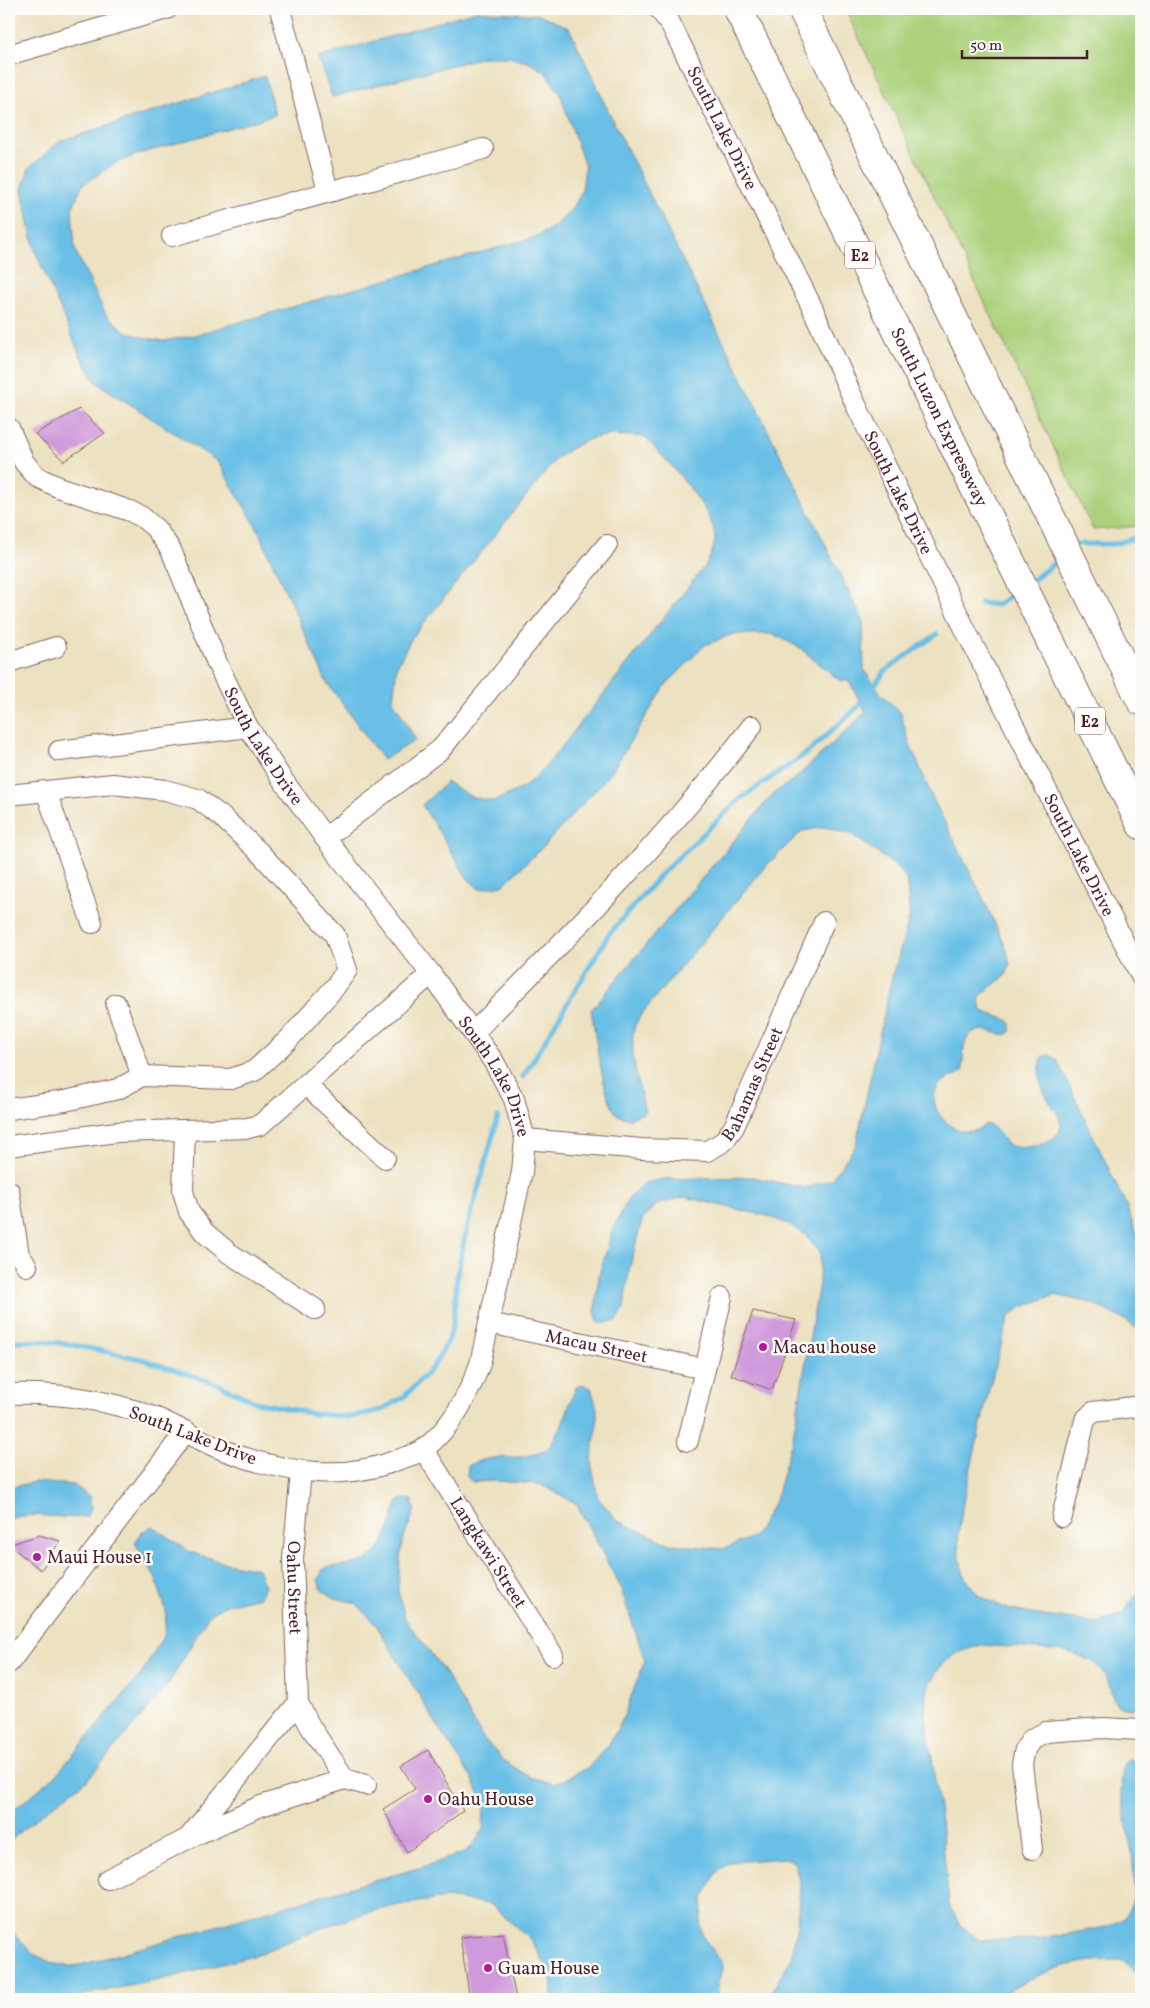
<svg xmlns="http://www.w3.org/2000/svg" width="1150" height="2008" font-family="Vollkorn,serif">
<rect width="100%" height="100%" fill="#fdfcf7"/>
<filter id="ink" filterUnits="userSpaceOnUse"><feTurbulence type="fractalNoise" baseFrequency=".02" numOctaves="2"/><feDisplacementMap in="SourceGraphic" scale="10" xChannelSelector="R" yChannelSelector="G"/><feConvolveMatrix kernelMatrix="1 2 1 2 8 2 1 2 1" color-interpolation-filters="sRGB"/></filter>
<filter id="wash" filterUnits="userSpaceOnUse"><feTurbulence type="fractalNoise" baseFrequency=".0096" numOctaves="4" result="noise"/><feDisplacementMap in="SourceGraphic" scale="20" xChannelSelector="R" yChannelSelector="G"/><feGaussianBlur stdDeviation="1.12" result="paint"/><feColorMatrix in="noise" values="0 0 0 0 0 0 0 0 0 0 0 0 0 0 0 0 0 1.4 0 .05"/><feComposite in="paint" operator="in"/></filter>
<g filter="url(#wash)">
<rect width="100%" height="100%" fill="#ece1c0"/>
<!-- green -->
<path fill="#abd17b" stroke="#7a7853" d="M 845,9 L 1141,9 L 1141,523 L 1139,526 L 1093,530 Z"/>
<!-- water -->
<g fill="#69bfe6" stroke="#5a6f88">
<path d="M 476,11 L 541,15 L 569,28 L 613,121 L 863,620 L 864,669 L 881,694 L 900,712 L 910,744 L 932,797 L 984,900 L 1007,950 L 1010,965 L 1006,975 L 981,995 L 979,1001 L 982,1011 L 1008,1020 L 1011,1024 L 1011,1030 L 1008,1034 C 999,1035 992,1031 984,1030 C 960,1029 964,1057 962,1072 C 954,1077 942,1079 937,1088 C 925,1110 955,1138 976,1130 C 980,1129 983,1126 986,1124 C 997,1127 1001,1136 1007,1145 C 1022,1149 1031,1148 1045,1142 C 1077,1130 1052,1109 1044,1092 C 1039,1082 1038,1067 1042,1057 L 1049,1055 L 1057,1060 L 1126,1205 L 1141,1246 L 1141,1332 L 1127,1321 L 1091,1303 L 1055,1295 L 1022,1307 L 1009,1317 L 990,1385 L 963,1502 L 958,1536 L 959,1555 L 964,1576 L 979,1596 L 1008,1609 L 1043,1616 L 1098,1623 L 1123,1614 L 1138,1592 L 1141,1583 L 1141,1705 L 1131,1709 L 1120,1707 L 1115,1703 L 1108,1681 L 1103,1672 L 1092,1661 L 1065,1651 L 981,1645 L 959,1652 L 942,1664 L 928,1686 L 925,1710 L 941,1822 L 949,1905 L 960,1925 L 979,1940 L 1039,1939 L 1106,1927 L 1125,1918 L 1132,1903 L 1134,1893 L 1133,1860 L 1121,1793 L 1123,1765 L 1128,1759 L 1141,1761 L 1141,1977 L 1123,1960 C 1068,1959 1041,1972 994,1999 L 767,1999 L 791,1959 L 797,1926 L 800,1883 L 794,1862 L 786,1858 L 730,1862 L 716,1873 L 703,1899 L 700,1924 L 703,1937 L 723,1964 L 717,1988 L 721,1999 L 552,1999 L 551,1974 L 530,1939 L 490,1904 L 445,1898 L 399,1905 L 369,1912 L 313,1931 L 253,1956 L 164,1979 L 63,1999 L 9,1999 L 9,1927 C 22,1946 45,1966 70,1966 C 82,1966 97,1960 109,1957 L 425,1866 L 461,1854 L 471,1848 L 483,1830 L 484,1805 L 473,1780 L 442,1733 L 375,1623 L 356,1603 L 335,1598 L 323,1591 L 318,1581 L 323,1569 C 334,1566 358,1564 366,1560 C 387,1549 390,1522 398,1502 L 404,1499 L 412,1500 L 415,1509 L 403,1540 L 400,1559 L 398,1590 L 405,1619 L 442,1668 L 483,1738 L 504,1761 L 530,1777 L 555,1784 L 589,1767 L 609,1744 L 622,1721 L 645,1660 L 620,1586 L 576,1503 L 539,1484 L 494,1481 L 472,1482 L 467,1476 L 468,1466 C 488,1454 509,1460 531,1455 C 536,1454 542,1452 547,1450 L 562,1425 L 576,1387 L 584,1385 L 591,1388 L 597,1409 L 597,1430 L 593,1446 L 592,1467 L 598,1498 L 618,1521 L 670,1544 L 723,1549 L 755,1536 L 775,1501 L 793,1437 L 819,1283 L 820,1253 L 808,1237 L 791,1225 L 767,1216 L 684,1197 L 656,1205 L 642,1220 L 629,1270 L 624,1308 L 617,1321 L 599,1323 L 595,1312 L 599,1275 L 613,1229 L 629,1198 L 644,1183 L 665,1179 L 752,1177 L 805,1188 L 832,1179 L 856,1145 L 891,981 L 910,916 L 906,878 L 890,862 L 851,834 L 825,827 L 802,831 L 763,869 L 644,1011 C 640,1016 636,1022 634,1028 C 629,1055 639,1086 645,1112 L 629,1119 C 626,1118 621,1117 618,1115 C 603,1102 595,1031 591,1010 L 773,794 L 799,775 L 866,712 L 849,681 L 839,680 L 800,648 L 773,634 L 733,634 L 705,645 L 665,686 L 610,774 L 544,846 L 503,885 L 479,889 L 468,879 L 422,805 L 447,782 L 473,798 L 495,801 L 524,787 L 544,769 L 708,562 C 710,555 715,546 715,539 C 715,508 665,460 645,437 C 605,433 589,434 556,459 L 411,639 L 397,666 L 393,700 L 416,740 L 383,760 L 326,681 L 256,526 L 217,461 L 96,382 L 81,357 L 35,251 L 22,189 L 29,168 L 60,141 L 265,76 L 275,115 L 139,154 L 116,163 L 82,185 L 72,209 L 75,250 L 106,315 L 125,331 L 141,337 L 164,341 L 191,336 L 535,237 L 556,226 L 575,205 L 582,190 L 585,167 L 560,93 L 544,71 L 528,62 L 508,57 L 483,57 L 332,97 L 318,58 Z"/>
<path d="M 34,1482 L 74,1485 L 90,1497 L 91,1509 L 87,1516 C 61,1521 35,1510 9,1519 L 9,1488 Z"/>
<path d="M 152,1526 L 190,1552 L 226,1563 L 258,1569 L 265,1587 L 260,1597 L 222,1606 L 208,1616 L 168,1685 L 88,1779 L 34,1820 L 9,1842 L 9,1811 L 16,1808 L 55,1776 L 142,1673 L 165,1633 L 166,1610 L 156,1579 L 135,1543 L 142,1532 Z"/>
</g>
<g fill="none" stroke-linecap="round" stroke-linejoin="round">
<!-- stream -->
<g stroke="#69bfe6" stroke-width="5">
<path d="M 1074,546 L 1076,544 L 1114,544 L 1141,536"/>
<path d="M 1029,583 L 1062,557"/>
<path d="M 980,603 L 997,605 L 1016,592"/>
<path d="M 871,690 L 885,671 L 937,634"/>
<path d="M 523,1077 L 609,934 L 662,873 L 740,799 L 808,752 L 857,708 L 864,699"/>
<path d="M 9,1341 L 41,1341 L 68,1344 L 142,1359 L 220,1385 L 255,1402 L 314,1414 L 350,1417 L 381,1410 L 404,1397 L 432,1368 L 448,1341 L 453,1325 L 457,1276 L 465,1236 L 498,1117"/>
</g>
</g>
<g id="blocks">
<!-- building -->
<g fill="#cf99db">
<path d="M 79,409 L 105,433 L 64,461 L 35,434 Z"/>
<path d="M 753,1311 L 796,1320 L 772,1390 L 731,1375 Z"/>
<path d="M 39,1535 L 60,1541 L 41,1570 L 9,1545 Z"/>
<path d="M 428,1750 L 463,1811 L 407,1852 L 383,1809 L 415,1789 L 401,1766 Z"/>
<path d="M 503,1933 L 516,1999 L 470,1999 L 460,1937 Z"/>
</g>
</g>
</g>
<g filter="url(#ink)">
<use href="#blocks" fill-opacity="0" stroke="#83635f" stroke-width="1"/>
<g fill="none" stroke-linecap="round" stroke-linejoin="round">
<!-- minor casing -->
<g stroke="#83635f" stroke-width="22">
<g id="minor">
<path d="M 280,9 L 328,191"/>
<path id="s1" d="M 659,9 L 670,23 L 811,305 L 857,407 L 967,633 L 1141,976"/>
<path d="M 9,56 L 18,52 L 167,9"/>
<path d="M 172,236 L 483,149"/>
<path id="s2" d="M 9,428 L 24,462 L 37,477 L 58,487 L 130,511 L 142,517 L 156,529 L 171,550 L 217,663 L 248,727 L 282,779 L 325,838 L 431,974 L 494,1062 L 514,1099 L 525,1139 L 522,1172 L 480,1364 C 468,1396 452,1427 424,1449 C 418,1454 408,1456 400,1459 C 342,1483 280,1472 223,1450 C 199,1441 178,1426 154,1417 C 109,1400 57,1392 9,1394"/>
<path d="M 9,662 L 56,647"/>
<path d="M 59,751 L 248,727"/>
<path d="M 9,795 L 46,791 L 92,923"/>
<path d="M 325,838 L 441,749 L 607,545"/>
<path d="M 116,1004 L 142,1076"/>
<path d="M 473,1033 C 570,935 669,836 752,726"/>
<path d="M 306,1085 L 385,1158"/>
<path d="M 9,1109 L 65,1101 L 118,1089 L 142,1076 L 231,1079 L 254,1071 L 288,1040 L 335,987 L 347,970 L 335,935 L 260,853 L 222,817 L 198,799 L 165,790 L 113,784 L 46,791"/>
<path d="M 185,1130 L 183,1191 L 189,1212 L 205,1233 L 229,1253 L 315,1309"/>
<path id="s3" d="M 525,1139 L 642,1149 L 707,1151 L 723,1142 L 734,1127 L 824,922"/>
<path d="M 9,1146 L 117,1132 L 248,1128 L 260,1125 L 431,974"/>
<path d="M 9,1191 L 19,1255 L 27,1266"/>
<path id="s4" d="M 489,1323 L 705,1369"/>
<path d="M 688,1441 L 722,1297"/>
<path id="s5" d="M 424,1450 L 553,1655"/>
<path id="s6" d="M 301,1472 L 293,1558 L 298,1703 L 310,1726 L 345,1779"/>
<path d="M 1062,1517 L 1085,1420 L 1093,1412 L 1141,1406"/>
<path d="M 9,1663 L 186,1431"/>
<path d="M 190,1836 L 298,1703"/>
<path d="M 1032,1849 L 1022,1764 L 1025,1749 L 1032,1739 L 1046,1732 L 1103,1728 L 1141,1730"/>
<path d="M 108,1879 L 187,1839 L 258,1807 L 345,1779 L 366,1785"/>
</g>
</g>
<!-- highway casing -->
<g stroke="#83635f" stroke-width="30">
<g id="highway">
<path id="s7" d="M 738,9 L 1141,825"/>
<path d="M 802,9 L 1141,701"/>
</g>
</g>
<!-- minor -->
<use href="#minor" stroke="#fff" stroke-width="20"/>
<!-- highway -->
<use href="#highway" stroke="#fff" stroke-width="28"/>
</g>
</g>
<!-- markers -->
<g fill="#b5179e" stroke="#fdfcf7" stroke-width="2">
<circle cx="763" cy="1347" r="5"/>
<circle cx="37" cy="1557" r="5"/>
<circle cx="428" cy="1799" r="5"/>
<circle cx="488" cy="1968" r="5"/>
</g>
<g text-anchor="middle" stroke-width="5" stroke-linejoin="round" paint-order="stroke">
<!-- shield labels -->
<g fill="#fdfcf7" stroke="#806168" stroke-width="1">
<rect x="845" y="241.5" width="30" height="27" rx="4"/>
<rect x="1075" y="707.5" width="30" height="27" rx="4"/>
</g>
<g font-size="16" font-weight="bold" fill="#4a1f2b">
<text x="860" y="261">E2</text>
<text x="1090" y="727">E2</text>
</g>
<!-- street labels -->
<g font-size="18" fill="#4a1f2b" stroke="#fdfcf7">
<text dy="6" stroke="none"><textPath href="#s1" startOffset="135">South Lake Drive</textPath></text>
<text dy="6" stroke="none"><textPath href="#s7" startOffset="455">South Luzon Expressway</textPath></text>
<text dy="6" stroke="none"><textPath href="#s1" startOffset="540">South Lake Drive</textPath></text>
<text dy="6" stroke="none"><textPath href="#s2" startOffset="431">South Lake Drive</textPath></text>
<text dy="6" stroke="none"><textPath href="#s1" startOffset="945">South Lake Drive</textPath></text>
<text dy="6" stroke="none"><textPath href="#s2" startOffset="836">South Lake Drive</textPath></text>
<text dy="6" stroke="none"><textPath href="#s3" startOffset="266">Bahamas Street</textPath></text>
<text dy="6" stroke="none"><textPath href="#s4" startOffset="110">Macau Street</textPath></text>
<text transform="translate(193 1435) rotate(21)" y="6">South Lake Drive</text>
<text dy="6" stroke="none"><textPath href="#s5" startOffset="121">Langkawi Street</textPath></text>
<text dy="6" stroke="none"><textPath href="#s6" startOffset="116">Oahu Street</textPath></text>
</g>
<!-- poi labels -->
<g font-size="18" fill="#4a1f2b" stroke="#fdfcf7" text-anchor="start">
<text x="773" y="1353">Macau house</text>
<text x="47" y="1563">Maui House 1</text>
<text x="438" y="1805">Oahu House</text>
<text x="498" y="1974">Guam House</text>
</g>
</g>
<!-- margin -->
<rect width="1150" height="2008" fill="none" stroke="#fdfcf7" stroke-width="30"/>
<!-- scale -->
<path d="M962 50v8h125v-8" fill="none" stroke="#4a1f2b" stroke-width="2.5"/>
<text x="970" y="50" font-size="15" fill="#4a1f2b" stroke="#fdfcf7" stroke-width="4" paint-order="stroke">50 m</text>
</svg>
